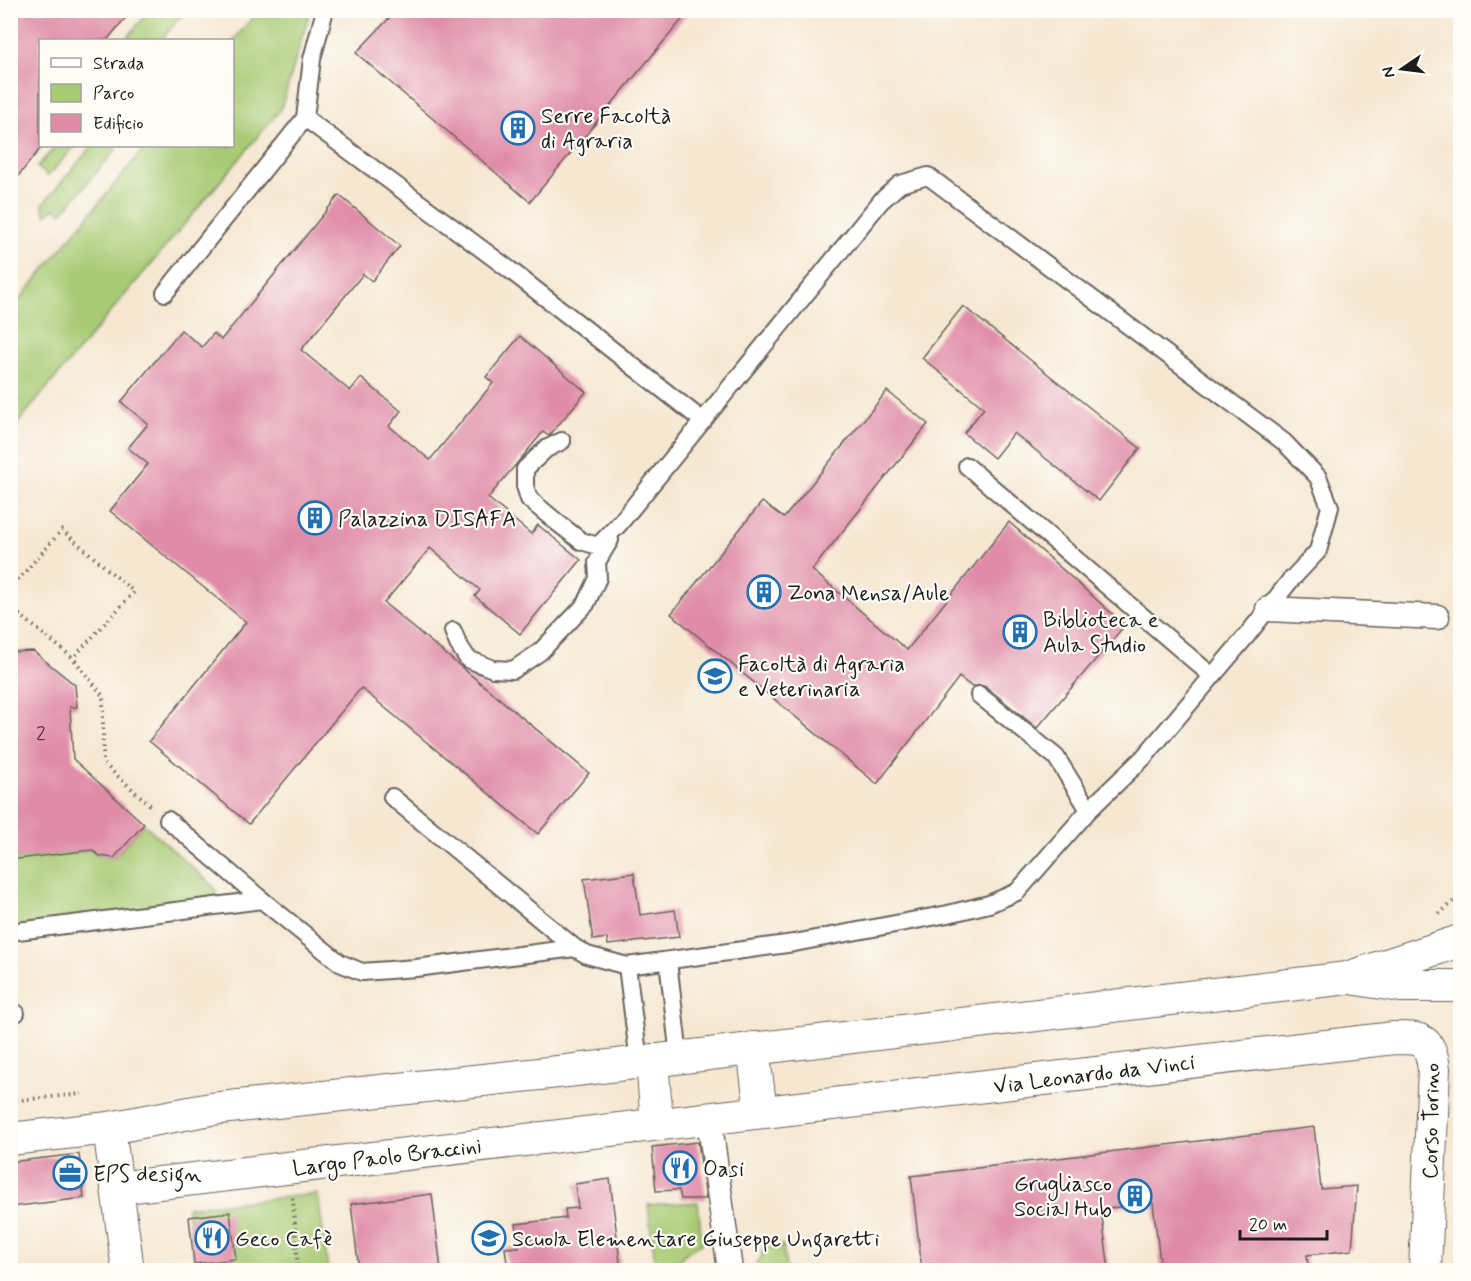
<svg xmlns="http://www.w3.org/2000/svg" width="1471" height="1281" font-family="Mynerve,sans-serif">
<rect width="100%" height="100%" fill="#fdfcf7"/>
<filter id="ink" filterUnits="userSpaceOnUse"><feTurbulence type="fractalNoise" baseFrequency=".0167" numOctaves="2"/><feDisplacementMap in="SourceGraphic" scale="12" xChannelSelector="R" yChannelSelector="G"/><feConvolveMatrix kernelMatrix="1 2 1 2 8 2 1 2 1" color-interpolation-filters="sRGB"/></filter>
<filter id="wash" filterUnits="userSpaceOnUse"><feTurbulence type="fractalNoise" baseFrequency=".008" numOctaves="4" result="noise"/><feDisplacementMap in="SourceGraphic" scale="24" xChannelSelector="R" yChannelSelector="G"/><feGaussianBlur stdDeviation="1.35" result="paint"/><feColorMatrix in="noise" values="0 0 0 0 0 0 0 0 0 0 0 0 0 0 0 0 0 1.4 0 .05"/><feComposite in="paint" operator="in"/></filter>
<g filter="url(#wash)">
<rect width="100%" height="100%" fill="#f6e7d1"/>
<!-- green -->
<g fill="#a9cb74" stroke="#627448" stroke-width="1.5">
<path d="M 150,10 L 185,11 L 161,40 L 125,40 Z"/>
<path d="M 258,11 L 310,11 L 281,109 L 11,431 L 11,310 L 146,146 L 232,146 L 233,41 Z"/>
<path d="M 56,146 L 75,146 L 48,176 L 37,167 Z"/>
<path d="M 92,146 L 112,146 L 116,149 L 62,213 L 55,208 L 46,215 L 43,208 L 43,204 Z"/>
<path d="M 144,824 L 214,887 L 219,901 L 11,928 L 10,860 L 92,850 L 100,856 L 114,858 Z"/>
<path d="M 318,1194 L 328,1270 L 196,1270 L 187,1207 Z"/>
<path d="M 698,1202 L 702,1244 C 689,1250 679,1255 676,1270 L 656,1270 L 648,1205 Z"/>
<path d="M 783,1245 L 786,1270 L 751,1270 L 761,1258 L 763,1248 Z"/>
</g>
<g id="blocks">
<!-- building -->
<g fill="#e08ca8">
<path d="M 10,10 L 132,10 L 107,40 L 40,40 L 40,149 L 10,186 Z"/>
<path d="M 397,10 L 690,10 L 530,202 L 356,53 Z"/>
<path d="M 339,195 L 400,246 L 372,281 L 363,274 L 301,350 L 350,391 L 361,378 L 401,411 L 389,426 L 430,460 L 493,383 L 486,377 L 520,336 L 586,392 L 549,436 L 543,432 L 488,498 L 531,534 L 538,525 L 581,560 L 520,634 L 475,596 L 480,590 L 430,548 L 384,603 L 589,773 L 538,834 L 361,688 L 249,824 L 149,741 L 246,622 L 110,511 L 148,464 L 128,448 L 148,424 L 121,402 L 181,330 L 202,347 L 214,333 L 221,340 Z"/>
<path d="M 963,306 L 1140,448 L 1099,501 L 1014,433 L 994,458 L 964,433 L 984,408 L 922,358 Z"/>
<path d="M 887,391 L 928,424 L 812,570 L 907,650 L 1009,522 L 1125,625 L 1037,728 L 986,687 L 980,685 L 972,687 L 959,677 L 877,784 L 671,614 L 762,502 L 784,518 Z"/>
<path d="M 33,651 L 75,685 L 77,707 L 70,707 L 73,759 L 144,824 L 114,858 L 100,856 L 92,850 L 10,860 L 10,652 Z"/>
<path d="M 634,873 L 640,915 L 675,910 L 679,937 L 608,945 L 607,938 L 593,940 L 584,879 Z"/>
<path d="M 1314,1127 L 1321,1189 L 1357,1186 L 1352,1250 L 1307,1255 L 1308,1264 L 1255,1270 L 1161,1270 L 1153,1203 L 1101,1209 L 1109,1270 L 922,1270 L 911,1176 Z"/>
<path d="M 698,1142 L 706,1199 L 681,1199 L 679,1190 L 656,1191 L 652,1147 Z"/>
<path d="M 79,1154 L 84,1198 L 10,1207 L 10,1162 Z"/>
<path d="M 610,1179 L 621,1270 L 508,1270 L 505,1248 L 519,1247 L 516,1224 L 566,1218 L 565,1209 L 578,1208 L 575,1184 Z"/>
<path d="M 432,1194 L 441,1270 L 359,1270 L 351,1204 Z"/>
<path d="M 230,1212 L 236,1259 L 194,1264 L 189,1217 Z"/>
</g>
</g>
</g>
<g filter="url(#ink)">
<use href="#blocks" fill-opacity="0" stroke="#68635b" stroke-width="1.5"/>
<g fill="none" stroke-linecap="round" stroke-linejoin="round">
<!-- service casing -->
<g stroke="#68635b" stroke-width="20">
<g id="service">
<path d="M 305,118 L 312,59 L 325,10"/>
<path d="M 165,293 L 305,118 L 510,270 L 703,421"/>
<path d="M 967,466 L 1212,676"/>
<path d="M 453,631 L 458,644 L 468,659 L 493,669 L 513,670 L 540,652 L 586,604 L 598,578 L 597,562 L 610,540"/>
<path d="M 979,695 L 1056,757 L 1089,810"/>
<path d="M 392,797 L 575,948 L 587,955 L 627,966 L 794,943 L 948,914 L 989,904 L 1017,892 L 1089,810 L 1144,757 L 1248,634 L 1289,582 L 1318,551 L 1330,507 L 1318,477 L 1284,442 L 928,176 L 900,184 L 881,201 L 620,523 L 598,546 L 581,541 L 554,520 L 529,499 L 525,486 L 525,469 L 546,449 L 562,441"/>
<path d="M 168,820 L 262,900 L 340,963 L 362,972 L 416,968 L 575,948"/>
<path d="M 10,932 L 262,900"/>
<path d="M 668,961 L 679,1057"/>
<path d="M 627,966 L 639,1062"/>
<path d="M 10,1013 L 16,1013"/>
</g>
</g>
<!-- pedestrian casing -->
<g stroke="#68635b" stroke-width="27">
<g id="pedestrian">
<path d="M 1268,609 L 1437,617"/>
<path d="M 709,1118 L 730,1270"/>
</g>
</g>
<!-- minor casing -->
<g stroke="#68635b" stroke-width="34">
<g id="minor">
<path d="M 1350,978 L 1401,986 L 1460,986"/>
<path d="M 753,1048 L 761,1112"/>
<path d="M 652,1060 L 657,1124"/>
<path d="M 109,1128 L 128,1270"/>
<path d="M 10,1139 L 109,1128 L 211,1109 L 567,1071 L 1347,978 L 1460,941"/>
<path d="M 117,1188 L 1394,1038 C 1422,1038 1430,1038 1434,1069 L 1425,1270"/>
</g>
</g>
<!-- path -->
<g stroke="#68635b" stroke-width="4" stroke-dasharray="1.5 4.5" stroke-linecap="butt">
<path d="M 10,589 L 62,530 L 134,592 L 73,658"/>
<path d="M 10,607 L 73,658 L 103,696 L 103,763 L 151,806"/>
<path d="M 1439,914 L 1453,902 L 1460,890"/>
<path d="M 10,1101 L 82,1094"/>
<path d="M 293,1198 L 298,1270"/>
</g>
<!-- service -->
<use href="#service" stroke="#fff" stroke-width="16"/>
<!-- pedestrian -->
<use href="#pedestrian" stroke="#fff" stroke-width="24"/>
<!-- minor -->
<use href="#minor" stroke="#fff" stroke-width="32"/>
</g>
</g>
<!-- icons -->
<defs>
<g id="building-ring" transform="scale(1.725)"><circle r="9.5" fill="#fdfcf7" stroke="#1f6fb2" stroke-width="1.5"/><path d="M-4-6H4V6H1V3H-1V6H-4ZM-2.5-4.3h1.7v1.8h-1.7ZM.8-4.3h1.7v1.8H.8ZM-2.5-1h1.7V.8h-1.7ZM.8-1h1.7V.8H.8Z" fill="#1f6fb2"/></g>
<g id="university-ring" transform="scale(1.725)"><circle r="9.5" fill="#fdfcf7" stroke="#1f6fb2" stroke-width="1.5"/><path d="M0-5L7-2L0 1L-7-2ZM-4 1L0 2.5L4 1V4Q0 6-4 4Z" fill="#1f6fb2"/></g>
<g id="restaurant-ring" transform="scale(1.725)"><circle r="9.5" fill="#fdfcf7" stroke="#1f6fb2" stroke-width="1.5"/><path d="M-5-6h1v4h1v-4h1v4h1v-4h1v5L-1.5 .5V6h-2V.5L-5-1ZM5-6V6H3V1.5H1.5Q1.5-4 5-6Z" fill="#1f6fb2"/></g>
<g id="office-ring" transform="scale(1.725)"><circle r="9.5" fill="#fdfcf7" stroke="#1f6fb2" stroke-width="1.5"/><path d="M-6-3h4V-5.5h4V-3h4V5H-6ZM-1-4.5V-3h2v-1.5ZM-6 0V1H6V0Z" fill="#1f6fb2"/></g>
<g id="school-ring" transform="scale(1.725)"><circle r="9.5" fill="#fdfcf7" stroke="#1f6fb2" stroke-width="1.5"/><path d="M0-5L7-2L0 1L-7-2ZM-4 1L0 2.5L4 1V4Q0 6-4 4Z" fill="#1f6fb2"/></g>
</defs>
<g fill-rule="evenodd">
<use href="#building-ring" x="518" y="128"/>
<use href="#building-ring" x="315" y="518"/>
<use href="#building-ring" x="764" y="592"/>
<use href="#building-ring" x="1020" y="632"/>
<use href="#university-ring" x="715" y="676"/>
<use href="#restaurant-ring" x="680" y="1168"/>
<use href="#office-ring" x="70" y="1173"/>
<use href="#building-ring" x="1135" y="1196"/>
<use href="#restaurant-ring" x="212" y="1238"/>
<use href="#school-ring" x="489" y="1238"/>
</g>
<g text-anchor="middle" stroke-width="4.5" stroke-linejoin="round" paint-order="stroke">
<!-- number labels -->
<g font-size="20" fill="#4d383f">
<text x="41" y="740">2</text>
</g>
<!-- poi labels -->
<g font-size="22" fill="#1c1c1c" stroke="#fdfcf7" text-anchor="start">
<text x="541" y="123">Serre Facoltà<tspan x="541" dy="25">di Agraria</tspan></text>
<text x="338" y="526">Palazzina DISAFA</text>
<text x="787" y="600">Zona Mensa/Aule</text>
<text x="1043" y="627">Biblioteca e<tspan x="1043" dy="25">Aula Studio</tspan></text>
<text x="738" y="671">Facoltà di Agraria<tspan x="738" dy="25">e Veterinaria</tspan></text>
<text x="703" y="1176">Oasi</text>
<text x="93" y="1181">EPS design</text>
<text x="1112" y="1191" text-anchor="end">Grugliasco<tspan x="1112" dy="25">Social Hub</tspan></text>
<text x="235" y="1246">Geco Cafè</text>
<text x="512" y="1246">Scuola Elementare Giuseppe Ungaretti</text>
</g>
<!-- street labels -->
<g font-size="22" fill="#1c1c1c" stroke="#fdfcf7">
<text transform="translate(1094 1073) rotate(-7)" y="8">Via Leonardo da Vinci</text>
<text transform="translate(1430 1121) rotate(-89)" y="8">Corso Torino</text>
<text transform="translate(387 1156) rotate(-7)" y="8">Largo Paolo Braccini</text>
</g>
</g>
<!-- margin -->
<rect width="1471" height="1281" fill="none" stroke="#fdfcf7" stroke-width="36"/>
<!-- legend -->
<rect x="39" y="39" width="195" height="108" fill="#fdfcf7" stroke="#a3a29f" stroke-width="1.5"/>
<rect x="51" y="58" width="30" height="9" fill="#ffffff" stroke="#a3a29f" stroke-width="1.5"/>
<text x="93" y="69" font-size="18" fill="#1c1c1c">Strada</text>
<rect x="51" y="84" width="30" height="18" fill="#a9cb74" stroke="#a3a29f" stroke-width="1.5"/>
<text x="93" y="99" font-size="18" fill="#1c1c1c">Parco</text>
<rect x="51" y="114" width="30" height="18" fill="#e08ca8" stroke="#a3a29f" stroke-width="1.5"/>
<text x="93" y="129" font-size="18" fill="#1c1c1c">Edificio</text>
<!-- north arrow -->
<g transform="translate(1402 69) rotate(256)" stroke="#fdfcf7" stroke-width="4.5" paint-order="stroke">
<path d="M0-4.5L10 22L0 15L-10 22Z" fill="#1c1c1c"/>
<text y="-9" font-size="16" font-weight="bold" text-anchor="middle" fill="#1c1c1c">N</text>
</g>
<!-- scale -->
<path d="M1240 1230v9h87v-9" fill="none" stroke="#1c1c1c" stroke-width="3"/>
<text x="1249" y="1230" font-size="18" fill="#1c1c1c" stroke="#fdfcf7" stroke-width="4.5" paint-order="stroke">20 m</text>
</svg>
